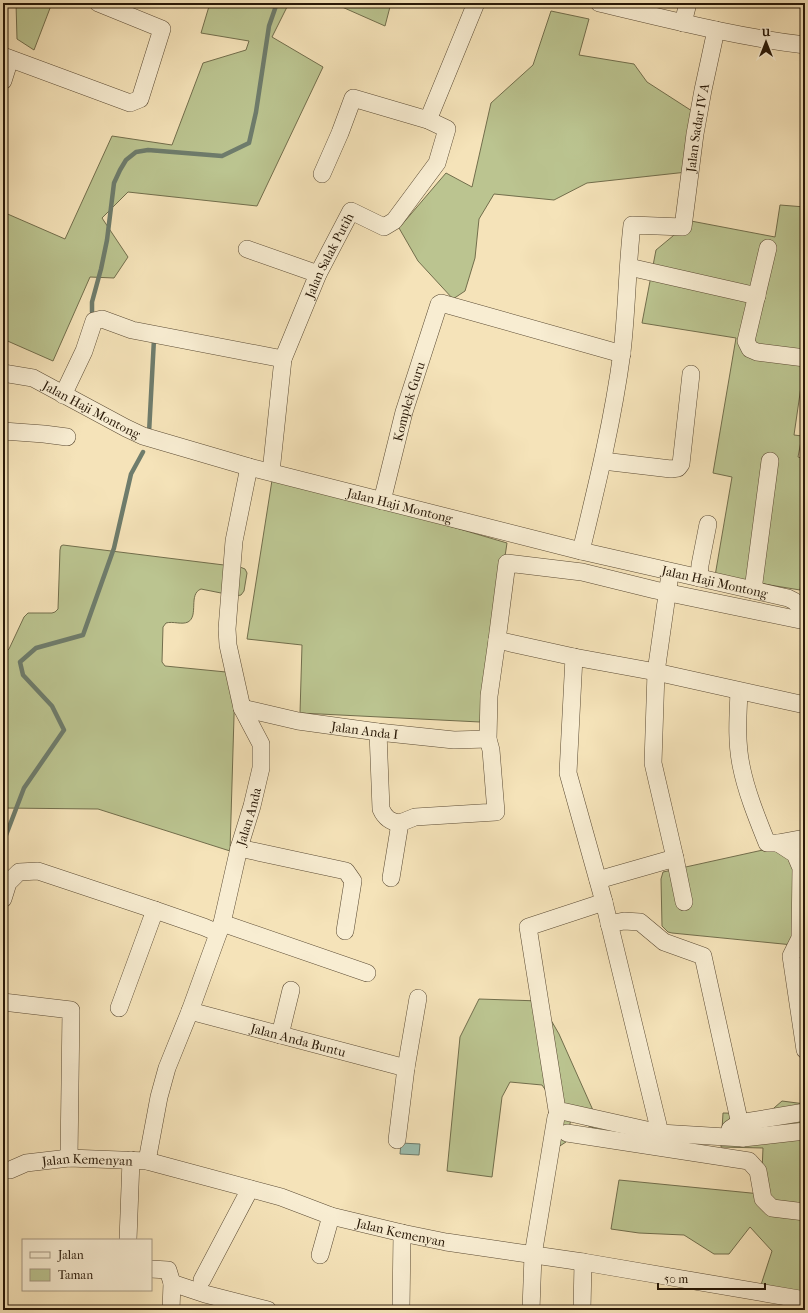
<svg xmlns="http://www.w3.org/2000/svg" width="808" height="1313" font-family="'IM FELL French Canon',serif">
<rect width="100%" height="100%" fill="#f5e3b9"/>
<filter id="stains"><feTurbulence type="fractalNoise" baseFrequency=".005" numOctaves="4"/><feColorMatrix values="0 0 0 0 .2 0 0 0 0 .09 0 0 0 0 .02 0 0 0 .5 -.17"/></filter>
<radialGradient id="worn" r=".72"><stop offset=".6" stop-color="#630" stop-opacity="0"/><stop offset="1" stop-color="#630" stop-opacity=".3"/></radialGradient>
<!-- green -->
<g fill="#bbc490" stroke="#726e4c">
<path d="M 16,3 L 52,3 L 34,50 L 17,39 Z"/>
<path d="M 210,3 L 289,3 L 272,37 L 323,67 L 257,206 L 128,192 L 102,218 L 128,257 L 114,278 L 90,277 L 53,361 L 3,339 L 3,212 L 65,239 L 112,136 L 172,145 L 203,63 L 246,50 L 249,41 L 201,33 Z"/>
<path d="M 333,3 L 391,3 L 385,26 Z"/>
<path d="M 551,11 L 589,19 L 579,55 L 634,64 L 647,82 L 692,111 L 687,172 L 587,183 L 554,200 L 494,194 L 479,219 L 475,258 L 465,291 L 453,299 L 418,261 L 399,228 L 446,173 L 472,187 L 491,103 L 533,65 Z"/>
<path d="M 780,205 L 805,207 L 805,359 L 794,435 L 802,436 L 798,457 L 805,459 L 805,560 L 800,590 L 715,576 L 732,477 L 713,473 L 736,338 L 642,323 L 656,250 L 691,221 L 775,237 Z"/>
<path d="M 273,474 L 507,543 L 480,722 L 300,713 L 302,645 L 247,639 Z"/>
<path d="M 63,545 L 240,567 L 245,569 L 247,573 L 244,591 L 241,595 L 236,596 L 201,589 C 188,594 199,616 188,622 C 182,625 173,621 166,623 L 163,627 L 162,662 L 165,666 L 226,672 L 235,683 L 230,851 L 98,809 L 3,808 L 3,652 L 7,651 L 9,649 L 24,617 L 28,613 L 52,613 L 55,612 L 58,609 L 60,550 L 61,546 Z"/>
<path d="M 781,846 L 795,847 L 793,945 L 672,933 L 668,932 L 662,926 L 661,879 L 663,872 Z"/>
<path d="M 479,999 L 540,1001 L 559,1034 L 596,1117 L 647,1139 L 604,1132 L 571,1119 L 566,1142 L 555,1149 L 554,1102 L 542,1085 L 510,1082 L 502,1097 L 492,1177 L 447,1171 L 460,1037 Z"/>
<path d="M 782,1101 L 805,1104 L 805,1304 L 758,1294 L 772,1251 L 750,1227 L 729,1254 L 714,1254 L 684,1235 L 639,1233 L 611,1229 L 619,1180 L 761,1194 L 763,1148 L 721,1147 L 723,1113 L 767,1114 Z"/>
</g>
<!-- water -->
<path fill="#9cbeaf" stroke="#6e7c6c" d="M 401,1143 L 420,1144 L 419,1155 L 400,1154 Z"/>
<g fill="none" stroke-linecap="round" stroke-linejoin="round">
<!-- stream -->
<g stroke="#6e7c6c" stroke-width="4.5">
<path d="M 92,312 L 92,302 L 101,269 L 107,240 L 114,183 L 120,170 L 126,160 L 136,152 L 148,150 L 222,156 L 249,143 L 256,112 L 269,26 L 277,3"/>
<path d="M 149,433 L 154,339"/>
<path d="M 3,843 L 24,788 L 64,730 L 52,706 L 23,675 L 20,662 L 36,648 L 83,635 L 114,548 L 131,474 L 143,452"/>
</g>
<!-- minor casing -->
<g stroke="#5b4b34" stroke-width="18">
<g id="minor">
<path d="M 599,3 C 667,19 736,37 805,45"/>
<path d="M 683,23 L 688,3"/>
<path d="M 3,56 L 130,103 L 140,99 L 162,29 L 98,3"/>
<path d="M 3,81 L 10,59"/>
<path d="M 428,120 L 476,3"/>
<path d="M 768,248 L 746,341 L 750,349 L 757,352 L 805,358"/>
<path d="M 247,249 L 318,274"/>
<path d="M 629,267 L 757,296"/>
<path id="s1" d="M 3,373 L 33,378 L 126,428 L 143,436 L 249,467 L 581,551 L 788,598 L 794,601 L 805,611"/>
<path d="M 63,395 L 84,351 L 94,321 L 102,319 L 132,330 L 283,359"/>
<path d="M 3,431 L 44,434 L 67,437"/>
<path d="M 603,461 L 671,469 L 678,468 L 681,464 L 691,374"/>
<path id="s2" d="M 271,472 L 283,359 L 318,274 L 351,211 L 384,227 L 394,221 L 437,163 L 447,129 L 428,120 L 353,98 L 340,133 L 322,174"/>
<path id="s3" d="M 382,501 L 404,412 L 439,304 L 441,303 L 622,354"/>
<path id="s4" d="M 581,551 C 597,485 613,420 622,352 C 627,310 627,268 632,225 L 683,227 L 695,134 L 703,90 L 716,30"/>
<path d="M 699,578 L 700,565 L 708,524"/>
<path d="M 669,581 L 656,672 L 653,763 L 675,858 L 684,902"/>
<path d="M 753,590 L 770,461"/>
<path d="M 497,640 L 574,657 L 656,672 L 805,705"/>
<path d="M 574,657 L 568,773 L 604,902 L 660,1133 L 743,1138 L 805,1131"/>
<path d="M 739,691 C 738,716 736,740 741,765 C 746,791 757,818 767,843 L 778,843 L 805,838"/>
<path id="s5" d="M 242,708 L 298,721 L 378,732 L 454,740 L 488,739"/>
<path d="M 378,732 L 381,809 C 385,818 390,822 400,823"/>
<path d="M 778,843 L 795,854 L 801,868 L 800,938 L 791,956 L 805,1050"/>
<path d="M 239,848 L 346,871 L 353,881 L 345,931"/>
<path d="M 391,878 L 400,823 L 415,817 L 496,812 L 491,750 L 488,739 L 489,696 L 497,640 L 507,563 L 582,572 L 655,590 L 805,621"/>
<path d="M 598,880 L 675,858"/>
<path d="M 3,899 L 8,883 L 19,872 L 38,871 L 155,910 L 204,927 L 218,933"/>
<path d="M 604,902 L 528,927 L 557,1110 L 660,1133"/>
<path d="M 222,923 L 367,973"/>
<path d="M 609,924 L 624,921 L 640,922 L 664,942 L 703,956 L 743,1138"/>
<path d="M 3,1002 L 71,1010 L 69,1158"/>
<path d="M 119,1008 L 155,910"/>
<path id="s6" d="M 190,1011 L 406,1068"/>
<path d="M 280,1035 L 291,990"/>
<path d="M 730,1129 L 739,1123 L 805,1112"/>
<path d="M 567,1133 L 749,1161 L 758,1171 L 763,1199 L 772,1208 L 805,1212"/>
<path d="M 397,1140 L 406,1068 L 418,998"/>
<path id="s7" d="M 147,1161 L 159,1097 L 167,1068 L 190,1011 L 222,923 L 239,848 L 252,806 L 261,768 L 261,744 L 242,708 L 228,645 L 227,629 L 234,541 L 249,467"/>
<path id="s8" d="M 3,1170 L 10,1170 L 26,1163 L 69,1158 L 147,1161 L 281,1197 L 331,1216 L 402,1233 L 446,1242 L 583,1262 L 805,1300"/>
<path d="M 128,1240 L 131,1160"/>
<path d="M 320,1255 L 331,1216"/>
<path d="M 151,1269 L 168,1270 L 172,1283 L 171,1310"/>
<path d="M 202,1280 L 250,1189"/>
<path d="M 172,1283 L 205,1294 L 268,1310"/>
<path d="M 401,1310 L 402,1233"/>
<path d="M 531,1310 L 533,1255 L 556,1117"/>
<path d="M 582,1310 L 583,1262"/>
</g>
</g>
<!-- minor -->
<use href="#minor" stroke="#f8edd2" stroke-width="17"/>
</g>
<g text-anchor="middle" stroke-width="4" stroke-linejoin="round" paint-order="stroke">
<!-- street labels -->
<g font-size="13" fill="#281807" stroke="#f8edd2">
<text dy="5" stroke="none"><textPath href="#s4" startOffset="482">Jalan Sadar IV A</textPath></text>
<text dy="5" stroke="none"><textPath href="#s2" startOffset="227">Jalan Salak Putih</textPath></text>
<text dy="5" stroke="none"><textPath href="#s3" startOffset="103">Komplek Guru</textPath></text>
<text dy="5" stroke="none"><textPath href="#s1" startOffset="97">Jalan Haji Montong</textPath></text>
<text dy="5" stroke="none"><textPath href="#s1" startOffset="421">Jalan Haji Montong</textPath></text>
<text dy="5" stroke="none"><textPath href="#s1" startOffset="745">Jalan Haji Montong</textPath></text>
<text dy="5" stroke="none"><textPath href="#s5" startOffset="125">Jalan Anda I</textPath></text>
<text dy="5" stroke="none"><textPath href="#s7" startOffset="360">Jalan Anda</textPath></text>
<text dy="5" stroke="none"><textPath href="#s6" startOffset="112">Jalan Anda Buntu</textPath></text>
<text dy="5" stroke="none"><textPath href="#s8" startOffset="86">Jalan Kemenyan</textPath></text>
<text dy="5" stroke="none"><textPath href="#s8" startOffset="410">Jalan Kemenyan</textPath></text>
</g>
</g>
<!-- margin -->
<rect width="808" height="1313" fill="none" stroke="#f5e3b9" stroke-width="16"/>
<rect x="4" y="4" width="800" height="1305" fill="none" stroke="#281807" stroke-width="2"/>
<rect x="8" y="8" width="792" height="1297" fill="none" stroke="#281807"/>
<!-- legend -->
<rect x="22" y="1239" width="130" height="52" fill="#f8edd2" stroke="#a59881"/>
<rect x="30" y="1252" width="20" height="6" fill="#f8edd2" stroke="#a59881"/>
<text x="58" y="1259" font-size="12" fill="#281807">Jalan</text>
<rect x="30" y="1269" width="20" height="12" fill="#bbc490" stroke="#a59881"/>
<text x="58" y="1279" font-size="12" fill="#281807">Taman</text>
<!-- north arrow -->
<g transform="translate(766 42)" stroke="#f8edd2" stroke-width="3" paint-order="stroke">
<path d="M0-3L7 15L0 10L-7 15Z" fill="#281807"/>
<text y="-6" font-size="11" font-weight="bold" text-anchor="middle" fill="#281807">U</text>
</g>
<!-- scale -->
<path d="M658 1283v6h107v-6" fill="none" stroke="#281807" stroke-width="2"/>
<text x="664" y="1283" font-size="12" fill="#281807" stroke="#f8edd2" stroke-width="3" paint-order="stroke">50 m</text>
<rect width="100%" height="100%" filter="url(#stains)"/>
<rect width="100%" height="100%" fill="url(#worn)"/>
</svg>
